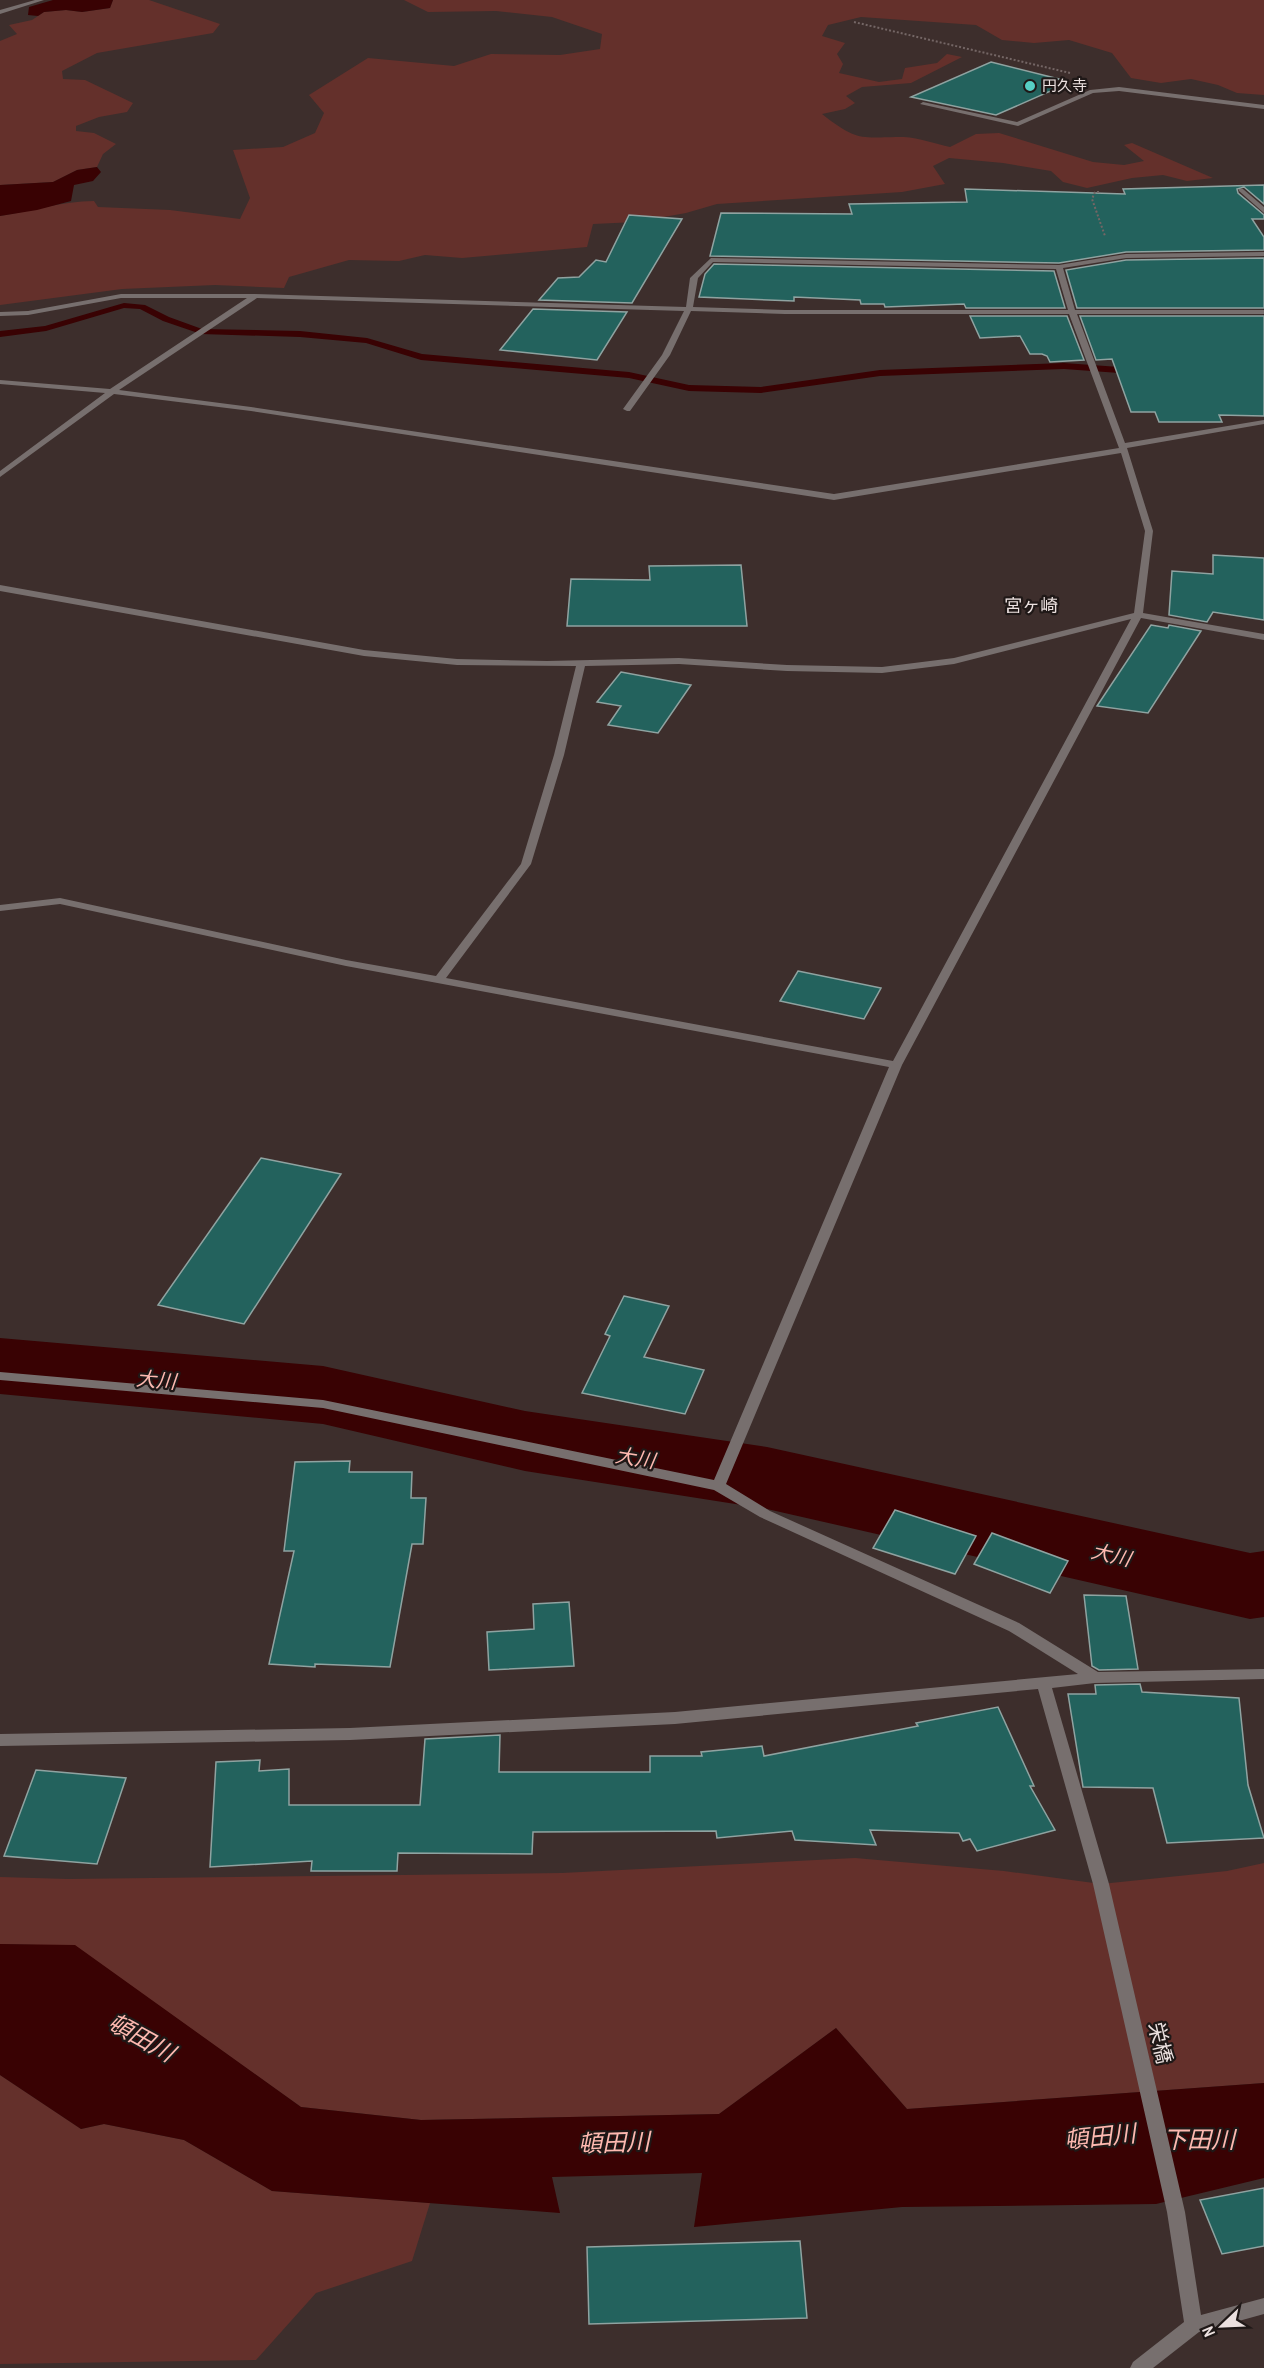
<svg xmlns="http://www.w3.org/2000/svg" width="1264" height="2368" font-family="'Archivo Narrow','Noto Sans JP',sans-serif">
<rect width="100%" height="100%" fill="#3d2e2c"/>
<!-- green -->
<g fill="#64302b">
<path d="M 113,0 L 149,0 L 220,24 L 213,33 L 97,53 L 62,71 L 63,79 L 85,80 L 133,103 L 127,112 L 99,117 L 76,126 L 76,131 L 94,133 L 116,144 L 103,154 L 97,167 L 77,170 L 53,182 L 0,185 L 0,41 L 17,34 L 9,25 L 32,20 L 44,12 L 66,10 L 82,12 L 110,8 Z"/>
<path d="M 404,0 L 1264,0 L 1264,95 L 1237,93 L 1218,85 L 1191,79 L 1161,83 L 1131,78 L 1112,53 L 1069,40 L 1034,43 L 1002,40 L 976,25 L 861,17 L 828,25 L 822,36 L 845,43 L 837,54 L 843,64 L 839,73 L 879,82 L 902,79 L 905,68 L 937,63 L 947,54 L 962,57 L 911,83 L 862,87 L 846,96 L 855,103 L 845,109 L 822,114 C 859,143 861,137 904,137 C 919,138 936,144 950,147 L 976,134 L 999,133 L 1093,162 L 1124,165 L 1144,161 L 1124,145 L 1132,143 L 1213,178 L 1187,181 L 1163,175 L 1132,178 L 1087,188 L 1063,182 L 1051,171 L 1003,163 L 949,158 L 933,166 L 945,184 L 902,192 L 717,204 L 686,213 L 636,222 L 593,224 L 587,247 L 462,258 L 425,255 L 399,261 L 349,260 L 289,277 L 284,288 L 215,285 L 122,289 L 0,305 L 0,216 C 32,211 62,201 94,201 L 98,207 L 170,210 L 240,219 L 250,198 L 233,150 L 283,147 L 315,133 L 324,113 L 309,95 L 368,58 L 454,66 L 491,54 L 560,55 L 600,49 L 602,34 L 552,17 L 496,11 L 428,12 Z"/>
<path d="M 855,1858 L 1004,1871 L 1101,1884 L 1227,1871 L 1264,1863 L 1264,2083 L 907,2109 L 836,2028 L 719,2114 L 421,2120 L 301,2107 L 75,1946 L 0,1944 L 0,1877 L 68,1879 L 562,1873 Z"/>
<path d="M 0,2075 L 81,2129 L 104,2124 L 184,2140 L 272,2191 L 430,2203 L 412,2261 L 316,2293 L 256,2360 L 0,2364 Z"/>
</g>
<!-- water -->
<g fill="#390203">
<path d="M 53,0 L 113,0 L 110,8 L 82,12 L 66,10 L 44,12 L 38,16 L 28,15 L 29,7 Z"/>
<path d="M 97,167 L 101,172 L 93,181 L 74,185 L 71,201 L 37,210 L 0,216 L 0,185 L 53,182 L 77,170 Z"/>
<path d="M 0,1944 L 75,1945 L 301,2107 L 421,2120 L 719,2114 L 836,2028 L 907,2109 L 1264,2083 L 1264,2178 L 1156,2204 L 902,2207 L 694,2227 L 702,2173 L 552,2177 L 560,2213 L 272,2191 L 184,2140 L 104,2124 L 81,2129 L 0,2075 Z"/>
</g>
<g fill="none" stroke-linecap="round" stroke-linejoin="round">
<!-- stream -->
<path fill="#390203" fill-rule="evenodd" d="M 124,303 L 145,305 L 169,317 L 202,329 L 300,331 L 367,338 L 422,354 L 629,372 L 689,385 L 761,387 L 880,370 L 1064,363 L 1133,368 L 1137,371 L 1133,374 L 1064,369 L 880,376 L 761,393 L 689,391 L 629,378 L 421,360 L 366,343 L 300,337 L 201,334 L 163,321 L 140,309 L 124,308 L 46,331 L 0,337 L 0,331 L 45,326 Z"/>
<!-- river -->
<path fill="#390203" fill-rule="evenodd" d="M 0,1338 L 323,1366 L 525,1411 L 767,1447 L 1250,1553 L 1264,1551 L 1264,1617 L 1250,1619 L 767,1509 L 525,1471 L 323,1424 L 0,1394 Z"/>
</g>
<!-- building -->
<g fill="#23625d" stroke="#8fa3a1" stroke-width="1.5">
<path d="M 991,62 L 1059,79 L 1050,83 L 1062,86 L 996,115 L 911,97 Z"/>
<path d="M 1264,185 L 1264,204 L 1244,187 L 1237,189 L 1238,193 L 1264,215 L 1264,219 L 1252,219 L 1264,237 L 1264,250 L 1126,252 L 1059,263 L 710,256 L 721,213 L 852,214 L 849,204 L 967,202 L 965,189 L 1125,194 L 1123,189 Z"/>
<path d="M 629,215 L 682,219 L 632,303 L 539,300 L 558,278 L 579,277 L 596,260 L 606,262 Z"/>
<path d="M 1264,258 L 1264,308 L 1077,308 L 1066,270 L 1126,260 Z"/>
<path d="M 714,264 L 1054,271 L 1065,308 L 966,308 L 964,304 L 885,307 L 884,304 L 861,304 L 860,300 L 794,297 L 794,301 L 699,297 L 705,274 Z"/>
<path d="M 533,309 L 627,312 L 597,360 L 500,350 Z"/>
<path d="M 970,316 L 1067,316 L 1084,360 L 1050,362 L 1047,356 L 1042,354 L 1030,354 L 1020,336 L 980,338 Z"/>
<path d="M 1080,316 L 1264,316 L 1264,416 L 1219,415 L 1222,422 L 1159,422 L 1155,412 L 1131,412 L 1112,359 L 1096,360 Z"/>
<path d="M 1213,555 L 1264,558 L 1264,620 L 1213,612 L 1207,622 L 1169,615 L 1172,571 L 1213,574 Z"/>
<path d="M 741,565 L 747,626 L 567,626 L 571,579 L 650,580 L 649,566 Z"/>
<path d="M 1151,625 L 1168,628 L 1169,625 L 1201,631 L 1148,713 L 1097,706 Z"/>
<path d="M 621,672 L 691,685 L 658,733 L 608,725 L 621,706 L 597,702 Z"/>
<path d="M 798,971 L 881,988 L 864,1019 L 780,1001 Z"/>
<path d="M 261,1158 L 341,1174 L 244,1324 L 158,1305 Z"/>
<path d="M 624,1296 L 669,1306 L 644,1357 L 704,1370 L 685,1414 L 582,1393 L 610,1336 L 605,1334 Z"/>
<path d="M 350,1461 L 349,1472 L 412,1472 L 411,1498 L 426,1498 L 423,1544 L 412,1544 L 390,1667 L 315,1664 L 315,1667 L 269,1664 L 294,1551 L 284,1551 L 295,1462 Z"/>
<path d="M 895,1510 L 976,1536 L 955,1574 L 873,1548 Z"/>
<path d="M 992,1533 L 1068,1561 L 1050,1593 L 974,1564 Z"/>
<path d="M 1084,1595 L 1126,1596 L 1138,1669 L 1099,1670 L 1092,1666 Z"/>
<path d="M 569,1602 L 574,1666 L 489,1670 L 487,1632 L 534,1629 L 533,1604 Z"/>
<path d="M 1140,1684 L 1142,1692 L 1239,1698 L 1248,1785 L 1264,1838 L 1167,1843 L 1153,1788 L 1083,1787 L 1068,1694 L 1096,1694 L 1095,1685 Z"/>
<path d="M 998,1707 L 1034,1786 L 1030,1786 L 1055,1830 L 977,1851 L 970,1839 L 963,1841 L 959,1833 L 870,1830 L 876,1845 L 795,1840 L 792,1831 L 717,1838 L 716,1831 L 533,1832 L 532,1854 L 398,1853 L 397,1871 L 311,1871 L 312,1861 L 210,1867 L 216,1762 L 260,1760 L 259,1771 L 289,1769 L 289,1805 L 420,1805 L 425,1739 L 500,1735 L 499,1772 L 650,1772 L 650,1756 L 702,1756 L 701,1752 L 762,1746 L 764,1756 L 918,1726 L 916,1723 Z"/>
<path d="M 36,1770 L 126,1778 L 97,1864 L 4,1856 Z"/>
<path d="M 1264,2188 L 1264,2246 L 1222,2254 L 1200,2200 Z"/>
<path d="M 800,2241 L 807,2318 L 589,2324 L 587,2247 Z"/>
</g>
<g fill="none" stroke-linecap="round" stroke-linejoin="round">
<!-- path -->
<g stroke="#746665" stroke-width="2" stroke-dasharray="2 2" stroke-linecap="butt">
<path d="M 854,22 L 1070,73"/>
<path d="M 1099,192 L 1095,192 L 1092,199 L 1105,236"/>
</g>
<!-- minor -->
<g fill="#776f6e" fill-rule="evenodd">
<path d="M 35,0 L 44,0 L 0,14 L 0,10 Z"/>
<path d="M 1119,87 L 1264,105 L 1264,109 L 1119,91 L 1093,93 L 1018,126 L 920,104 L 923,102 L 1017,122 L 1090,90 Z"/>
<path d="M 1239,189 L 1243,189 L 1264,207 L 1264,213 L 1239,191 Z"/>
<path d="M 1264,252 L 1264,256 L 1126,258 L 1063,268 L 1075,310 L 1264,310 L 1264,314 L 1077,314 L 1125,443 L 1264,420 L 1264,424 L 1127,448 L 1153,531 L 1143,613 L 1264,634 L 1264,640 L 1141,618 L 902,1065 L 726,1484 L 770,1511 L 1019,1623 L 1098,1672 L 1264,1669 L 1264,1679 L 1095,1683 L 1052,1688 L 1109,1884 L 1185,2212 L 1201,2315 L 1264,2298 L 1264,2314 L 1199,2332 L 1153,2368 L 1130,2368 L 1133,2362 L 1184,2322 L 1167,2212 L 1093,1884 L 1038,1689 L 675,1724 L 350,1740 L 0,1746 L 0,1734 L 350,1728 L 675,1712 L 1078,1674 L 1009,1631 L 760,1517 L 714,1490 L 323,1408 L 0,1380 L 0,1372 L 323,1400 L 714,1480 L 889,1067 L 346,966 L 60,904 L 0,911 L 0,905 L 60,898 L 346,960 L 436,976 L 521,864 L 554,755 L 576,666 L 457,665 L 364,656 L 0,591 L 0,585 L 364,650 L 457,659 L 547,661 L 679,658 L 787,665 L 882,667 L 954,658 L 1134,613 L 1145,531 L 1121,453 L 834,500 L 251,411 L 114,394 L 0,477 L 0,471 L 105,393 L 0,384 L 0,380 L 110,389 L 247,298 L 121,298 L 28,315 L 0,316 L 0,312 L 28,311 L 121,294 L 255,294 L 686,307 L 690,278 L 711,258 L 1059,265 L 1126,254 ZM 713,262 L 1056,269 L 1068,310 L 785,310 L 693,307 L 698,278 ZM 257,298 L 684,311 L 662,355 L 623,409 L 627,411 L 630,411 L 670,355 L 691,311 L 785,314 L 1069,314 L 1119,448 L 834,494 L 251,407 L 119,390 ZM 1131,619 L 893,1061 L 446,978 L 531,864 L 564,755 L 585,666 L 679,664 L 787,671 L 882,673 L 954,664 Z"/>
</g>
</g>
<!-- markers -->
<circle fill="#56cec3" stroke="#1f1817" stroke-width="2" cx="1030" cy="86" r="6"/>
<g text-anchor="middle" stroke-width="4.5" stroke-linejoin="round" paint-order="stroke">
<!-- far-poi labels -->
<g font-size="15" fill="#ebe0df" stroke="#1f1817" text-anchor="start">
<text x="1042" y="91">円久寺</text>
</g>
<!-- far-quarter labels -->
<g font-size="18" fill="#ebe0df" stroke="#1f1817">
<text x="1031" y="612">宮ヶ崎</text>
</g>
<!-- water labels -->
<g font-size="20" font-style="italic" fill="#feb9b0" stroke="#1f1817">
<text transform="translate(156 1380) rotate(5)" y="7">大川</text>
<text transform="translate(635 1458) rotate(9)" y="7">大川</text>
<text transform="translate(1111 1555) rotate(13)" y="7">大川</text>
</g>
<!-- near-street labels -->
<g font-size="21" fill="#ebe0df" stroke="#1f1817">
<text transform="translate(1160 2043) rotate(77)" y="7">栄橋</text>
</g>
<!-- near-water labels -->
<g font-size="24" font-style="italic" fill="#feb9b0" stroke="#1f1817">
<text transform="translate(141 2038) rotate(29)" y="8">頓田川</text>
<text transform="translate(1100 2137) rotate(-6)" y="8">頓田川</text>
<text x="1199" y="2148">下田川</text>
<text transform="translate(614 2143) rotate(-2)" y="8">頓田川</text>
</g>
</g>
<!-- north arrow -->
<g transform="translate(1222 2326) rotate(247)" stroke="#1f1817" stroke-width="4.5" paint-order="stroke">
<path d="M0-4.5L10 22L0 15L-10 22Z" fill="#ebe0df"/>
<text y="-9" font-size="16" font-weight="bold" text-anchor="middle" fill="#ebe0df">N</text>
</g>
</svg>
